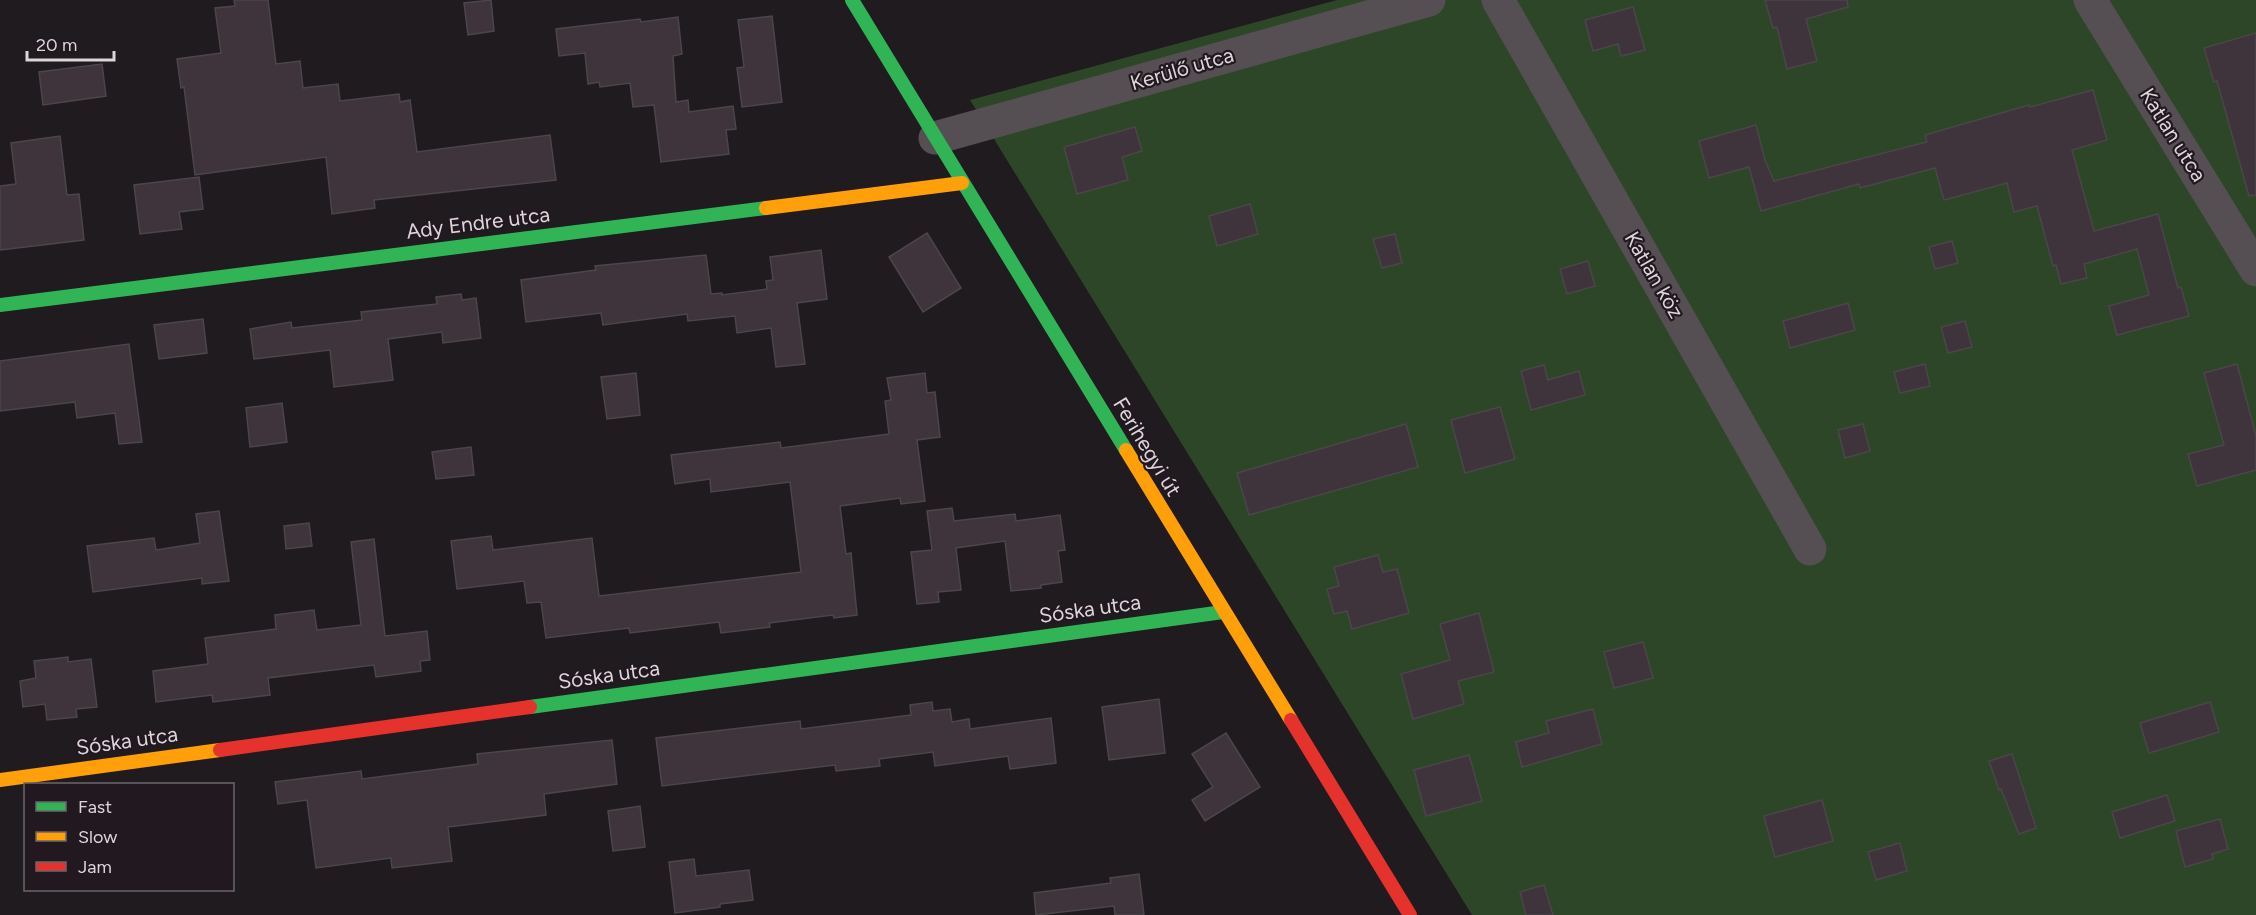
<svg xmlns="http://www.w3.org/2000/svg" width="2256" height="915" font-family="Figtree,sans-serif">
<rect width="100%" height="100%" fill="#201b1f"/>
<!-- green -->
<path fill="#2d4627" d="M 1337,0 L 2256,0 L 2256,915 L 1472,915 L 970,100 Z"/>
<!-- building -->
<g fill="#3f343c" stroke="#4a4649" stroke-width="1.5">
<path d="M 234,0 L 268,0 L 276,64 L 300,61 L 303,88 L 338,84 L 340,101 L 399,94 L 400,102 L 410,100 L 417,152 L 550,135 L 556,180 L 374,200 L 375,208 L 332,214 L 326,157 L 195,175 L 184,87 L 181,88 L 177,59 L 221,53 L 215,8 L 235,6 Z"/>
<path d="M 491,0 L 494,31 L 468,35 L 464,3 Z"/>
<path d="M 1765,0 L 1847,0 L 1848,7 L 1806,19 L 1817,61 L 1787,69 L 1777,27 L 1773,28 Z"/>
<path d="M 1633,7 L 1645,50 L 1621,56 L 1618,44 L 1593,51 L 1585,20 Z"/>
<path d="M 772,16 L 782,102 L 742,107 L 737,68 L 744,67 L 738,20 Z"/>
<path d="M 678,17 L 682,54 L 673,56 L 676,102 L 688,100 L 689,112 L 733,106 L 736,129 L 726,130 L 729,154 L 661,162 L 654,105 L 633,107 L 630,83 L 600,87 L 599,82 L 588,84 L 585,53 L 559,56 L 556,29 L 640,19 L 641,22 Z"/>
<path d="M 2256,33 L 2256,195 L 2249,196 L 2217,81 L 2214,82 L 2204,48 Z"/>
<path d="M 102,64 L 106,96 L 43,105 L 39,72 Z"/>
<path d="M 2093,90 L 2107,140 L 2072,150 L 2094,231 L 2158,214 L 2178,288 L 2181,287 L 2189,316 L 2117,335 L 2109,306 L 2149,295 L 2137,249 L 2084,264 L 2087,278 L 2061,284 L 2056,265 L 2053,266 L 2037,206 L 2014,212 L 2007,183 L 1944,200 L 1935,168 L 1860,188 L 1859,184 L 1761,211 L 1749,167 L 1709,178 L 1699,141 L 1756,125 L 1765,160 L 1774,181 L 1927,142 L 1925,135 L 2029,105 L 2030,107 Z"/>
<path d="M 1135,127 L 1142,151 L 1122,157 L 1128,180 L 1077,194 L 1064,147 Z"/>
<path d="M 60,136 L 67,195 L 79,194 L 84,240 L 0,250 L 0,186 L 16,184 L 11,143 Z"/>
<path d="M 199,177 L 203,209 L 179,212 L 182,229 L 140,234 L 134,185 Z"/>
<path d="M 1250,204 L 1258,234 L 1217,246 L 1209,216 Z"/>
<path d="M 927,233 L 961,288 L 923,312 L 889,257 Z"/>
<path d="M 1395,234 L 1402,263 L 1382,268 L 1373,239 Z"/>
<path d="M 1952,241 L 1958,263 L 1935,269 L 1929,247 Z"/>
<path d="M 821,250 L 827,299 L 797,303 L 805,364 L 776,367 L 771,328 L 737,333 L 735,316 L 688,321 L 687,314 L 603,325 L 601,313 L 526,322 L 521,280 L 596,270 L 595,266 L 706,255 L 711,294 L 722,293 L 722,295 L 767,289 L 766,281 L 773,280 L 770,257 Z"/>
<path d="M 1588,261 L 1595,286 L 1567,294 L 1560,269 Z"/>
<path d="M 461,294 L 462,300 L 476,298 L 481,338 L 443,343 L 442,332 L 388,339 L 393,380 L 334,387 L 330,350 L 254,359 L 250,329 L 291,322 L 292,328 L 362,320 L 361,312 L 437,304 L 436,297 Z"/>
<path d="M 1848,303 L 1855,330 L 1790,348 L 1783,321 Z"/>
<path d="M 203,319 L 207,353 L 159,359 L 154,325 Z"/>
<path d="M 1965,321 L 1972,347 L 1948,353 L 1941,327 Z"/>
<path d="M 129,344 L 142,442 L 119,444 L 115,413 L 77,418 L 75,402 L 0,411 L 0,361 Z"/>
<path d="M 1925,364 L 1930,386 L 1900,393 L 1894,372 Z"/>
<path d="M 2237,364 L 2256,436 L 2256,470 L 2197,486 L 2188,454 L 2224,445 L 2204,373 Z"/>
<path d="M 1544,365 L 1548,380 L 1579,371 L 1585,395 L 1531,410 L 1521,371 Z"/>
<path d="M 636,373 L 640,415 L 607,419 L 601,377 Z"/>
<path d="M 925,373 L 927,393 L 935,392 L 940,437 L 917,440 L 925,501 L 901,504 L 900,498 L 840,506 L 846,554 L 851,553 L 857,615 L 834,618 L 833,615 L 769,623 L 770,627 L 721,633 L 719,622 L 630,633 L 629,628 L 546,638 L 541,602 L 527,603 L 524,581 L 457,589 L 451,541 L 491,536 L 493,550 L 592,538 L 599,596 L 801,572 L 790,482 L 711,492 L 710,479 L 675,484 L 671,455 L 780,442 L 781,448 L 889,434 L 885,401 L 891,400 L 887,378 Z"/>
<path d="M 282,403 L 287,442 L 250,447 L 246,408 Z"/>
<path d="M 1500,407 L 1515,459 L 1465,473 L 1451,420 Z"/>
<path d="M 1406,424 L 1418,467 L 1249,515 L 1237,473 Z"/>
<path d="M 1863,424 L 1870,451 L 1845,458 L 1838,430 Z"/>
<path d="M 471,447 L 474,475 L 436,479 L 432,452 Z"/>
<path d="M 952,508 L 954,521 L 1015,514 L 1016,521 L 1060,515 L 1065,550 L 1058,551 L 1062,582 L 1041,585 L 1041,588 L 1011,591 L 1005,541 L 956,548 L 961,590 L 938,592 L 939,602 L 917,604 L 911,552 L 932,550 L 927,511 Z"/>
<path d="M 219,511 L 229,581 L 202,584 L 202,578 L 93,592 L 87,546 L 154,538 L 156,550 L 200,543 L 196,514 Z"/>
<path d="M 309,523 L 312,546 L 286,549 L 284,526 Z"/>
<path d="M 374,539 L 385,636 L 427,631 L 430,660 L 420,661 L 421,671 L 376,677 L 374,665 L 268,678 L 270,695 L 213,702 L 212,695 L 156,702 L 153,671 L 208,664 L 205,638 L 276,629 L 275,615 L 314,610 L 317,630 L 361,625 L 351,542 Z"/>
<path d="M 1378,555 L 1383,572 L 1397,569 L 1409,613 L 1352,629 L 1347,611 L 1334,614 L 1327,589 L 1339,586 L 1334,567 Z"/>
<path d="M 1479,613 L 1494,672 L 1458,681 L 1464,704 L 1413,719 L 1401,674 L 1450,660 L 1440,624 Z"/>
<path d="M 1643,642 L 1653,678 L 1614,688 L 1604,652 Z"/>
<path d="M 68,657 L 68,662 L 91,659 L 97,707 L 76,709 L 77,717 L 47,720 L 45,704 L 23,707 L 20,681 L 36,678 L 34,661 Z"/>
<path d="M 1159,699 L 1165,753 L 1109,760 L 1102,707 Z"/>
<path d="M 932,702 L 933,711 L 950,709 L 952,722 L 969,719 L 970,729 L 1051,718 L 1056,763 L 1010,769 L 1008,756 L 935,766 L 933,752 L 879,759 L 880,766 L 836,771 L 835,765 L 662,786 L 656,738 L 800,721 L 801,729 L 911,715 L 910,705 Z"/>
<path d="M 2210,702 L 2219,732 L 2149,753 L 2140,723 Z"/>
<path d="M 1593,709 L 1602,744 L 1522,767 L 1516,742 L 1549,733 L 1546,721 Z"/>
<path d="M 1226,733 L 1260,787 L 1205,821 L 1192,800 L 1213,787 L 1192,754 Z"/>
<path d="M 612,740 L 617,784 L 544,794 L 546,815 L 448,827 L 452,861 L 392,868 L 391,858 L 316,868 L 307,800 L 278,804 L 275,782 L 361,771 L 362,779 L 478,764 L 477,754 Z"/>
<path d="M 2012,754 L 2036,828 L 2019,834 L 2001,789 L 1999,790 L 1989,761 Z"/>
<path d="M 1469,755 L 1482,801 L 1426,816 L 1414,770 Z"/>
<path d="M 2167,795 L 2175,821 L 2120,838 L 2112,812 Z"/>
<path d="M 1822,800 L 1833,841 L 1775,857 L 1764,816 Z"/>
<path d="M 640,806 L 645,847 L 613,851 L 608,811 Z"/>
<path d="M 2220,819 L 2228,849 L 2212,854 L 2213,859 L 2185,867 L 2176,831 Z"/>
<path d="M 1900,843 L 1907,871 L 1876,880 L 1868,852 Z"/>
<path d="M 694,859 L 696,876 L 749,870 L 753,900 L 720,904 L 720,907 L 675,913 L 669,862 Z"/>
<path d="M 1139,874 L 1144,915 L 1115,915 L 1114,906 L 1036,915 L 1034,893 L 1111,883 L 1110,878 Z"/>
<path d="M 1544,885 L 1553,915 L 1526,915 L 1520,892 Z"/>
</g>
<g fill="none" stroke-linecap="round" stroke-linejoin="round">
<!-- street -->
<g stroke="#554e53" stroke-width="33">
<path d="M 1498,0 L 1810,549"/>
<path d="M 2090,0 L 2256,270"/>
<path d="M 935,138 L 1429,0"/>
</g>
<!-- fast -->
<g stroke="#30b455" stroke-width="14">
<path d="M 852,0 L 1126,450"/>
<path d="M 0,305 L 766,208"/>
<path d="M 530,707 L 1223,612"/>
</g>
<!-- slow -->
<g stroke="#ff9f0a" stroke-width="14">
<path d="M 766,208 L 962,183"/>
<path d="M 1126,450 L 1291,720"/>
<path d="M 0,780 L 220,750"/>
</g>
<!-- jam -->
<g stroke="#e5322d" stroke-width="14">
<path d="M 1291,720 L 1410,915"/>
<path d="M 220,750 L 530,707"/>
</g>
</g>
<g text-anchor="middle" stroke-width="4.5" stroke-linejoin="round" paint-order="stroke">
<!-- street labels -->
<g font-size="21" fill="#dcd6da" stroke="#221920">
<text transform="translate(1182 69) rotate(-16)" y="7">Kerülő utca</text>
<text transform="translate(2173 135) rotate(58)" y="7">Katlan utca</text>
<text transform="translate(478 223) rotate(-7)" y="7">Ady Endre utca</text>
<text transform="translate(1654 275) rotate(60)" y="7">Katlan köz</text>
<text transform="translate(1147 447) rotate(59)" y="7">Ferihegyi út</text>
<text transform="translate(1090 609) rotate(-8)" y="7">Sóska utca</text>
<text transform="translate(609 675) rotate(-8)" y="7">Sóska utca</text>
<text transform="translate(127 741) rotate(-8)" y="7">Sóska utca</text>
</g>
</g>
<!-- legend -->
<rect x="24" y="783" width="210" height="108" fill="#221920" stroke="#6c656a" stroke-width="1.5"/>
<rect x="36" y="802" width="30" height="9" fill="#30b455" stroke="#6c656a" stroke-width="1.5"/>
<text x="78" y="813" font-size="18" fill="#dcd6da">Fast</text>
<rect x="36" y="832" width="30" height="9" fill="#ff9f0a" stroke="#6c656a" stroke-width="1.5"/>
<text x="78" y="843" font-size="18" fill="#dcd6da">Slow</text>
<rect x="36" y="862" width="30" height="9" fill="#e5322d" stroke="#6c656a" stroke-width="1.5"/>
<text x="78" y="873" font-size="18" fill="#dcd6da">Jam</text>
<!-- scale -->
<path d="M27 51v9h87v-9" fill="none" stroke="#dcd6da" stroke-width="3"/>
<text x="36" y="51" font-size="18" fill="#dcd6da" stroke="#221920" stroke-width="4.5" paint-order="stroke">20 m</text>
</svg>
